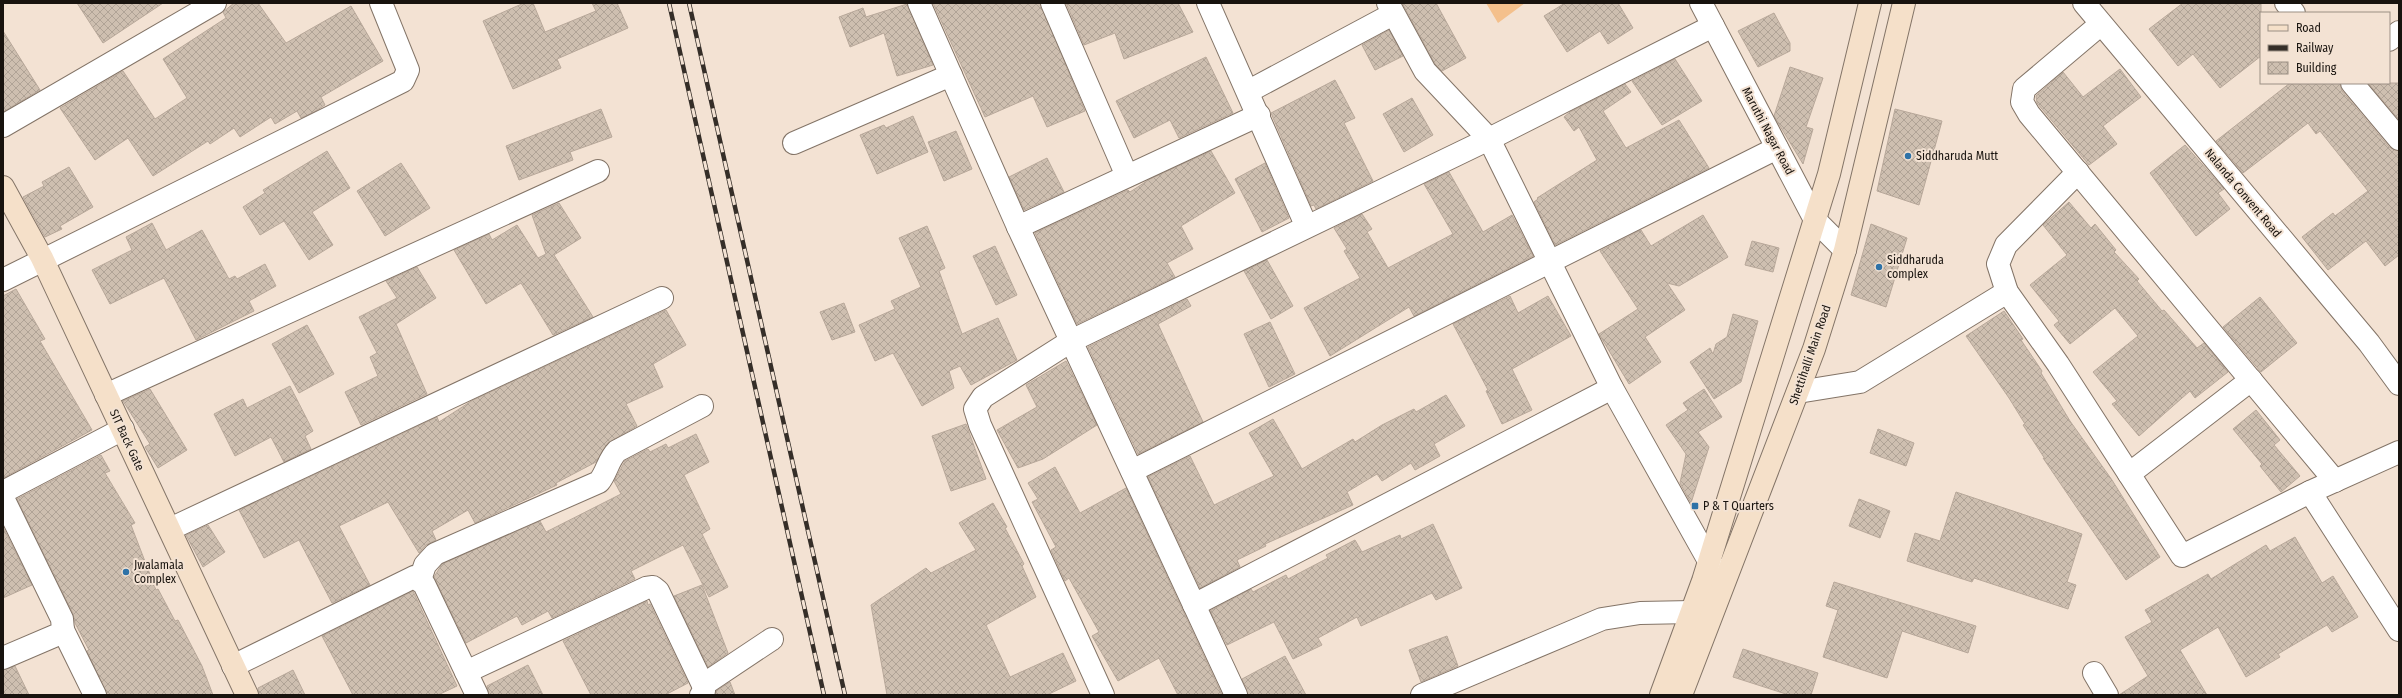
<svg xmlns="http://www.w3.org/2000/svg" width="2402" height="698" font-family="'Fira Sans Condensed',sans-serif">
<defs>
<pattern id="building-cross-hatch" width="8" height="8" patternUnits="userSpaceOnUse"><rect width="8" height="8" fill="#cebfb0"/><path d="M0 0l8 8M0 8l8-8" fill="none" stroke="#b0a396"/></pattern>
</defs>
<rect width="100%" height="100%" fill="#f3e2d3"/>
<!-- green -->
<path fill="#f4c08c" d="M 1486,3 L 1525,3 L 1498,23 Z"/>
<!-- building -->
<g fill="url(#building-cross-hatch)" stroke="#b8a89a">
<path d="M 77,3 L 163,3 L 103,43 Z"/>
<path d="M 234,3 L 258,3 L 286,43 L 351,6 L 383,61 L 321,97 L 325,105 L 314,112 L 301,118 L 297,111 L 275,124 L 271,117 L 240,137 L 234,128 L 210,144 L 208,141 L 153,176 L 128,138 L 95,160 L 60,108 L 123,71 L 155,119 L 187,98 L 163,59 L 226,18 L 223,12 Z"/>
<path d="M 524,3 L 533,3 L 545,32 L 596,11 L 592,3 L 617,3 L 628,28 L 557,59 L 561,68 L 513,89 L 483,21 Z"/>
<path d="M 933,3 L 1040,3 L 1085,111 L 1047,127 L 1033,96 L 985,117 Z"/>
<path d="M 1066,3 L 1178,3 L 1193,32 L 1124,59 L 1115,33 L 1084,45 Z"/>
<path d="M 1402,3 L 1436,3 L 1466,58 L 1442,71 L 1435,64 Z"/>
<path d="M 1565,3 L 1618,3 L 1633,28 L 1608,44 L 1600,31 L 1567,52 L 1544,16 Z"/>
<path d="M 2183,3 L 2261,3 L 2261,56 L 2220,88 L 2193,54 L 2178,66 L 2149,29 Z"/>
<path d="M 907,4 L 933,65 L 897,76 L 884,33 L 850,47 L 839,17 L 863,8 L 866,17 Z"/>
<path d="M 1774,13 L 1790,43 L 1790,51 L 1758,67 L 1738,31 Z"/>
<path d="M 1389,30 L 1403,56 L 1375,70 L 1362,45 Z"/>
<path d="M 3,31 L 40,90 L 3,112 Z"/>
<path d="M 1206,57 L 1233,113 L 1179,138 L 1170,120 L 1134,138 L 1116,101 Z"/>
<path d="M 1675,59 L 1702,101 L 1662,125 L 1632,81 Z"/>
<path d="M 1790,67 L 1823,78 L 1806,127 L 1813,129 L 1803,164 L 1774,116 Z"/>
<path d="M 2120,69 L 2141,97 L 2103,126 L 2117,144 L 2089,165 L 2037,103 L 2036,96 L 2063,72 L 2083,97 Z"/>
<path d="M 1335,80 L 1355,118 L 1344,123 L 1373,181 L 1316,209 L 1314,205 L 1311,206 L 1271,113 Z"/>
<path d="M 2290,83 L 2340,83 L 2342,91 L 2389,147 L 2399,151 L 2399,255 L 2385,266 L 2366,241 L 2328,270 L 2302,237 L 2333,213 L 2335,216 L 2368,191 L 2320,131 L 2316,134 L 2308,123 L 2243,173 L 2216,141 Z"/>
<path d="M 2368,83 L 2399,83 L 2399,120 Z"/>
<path d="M 1625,84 L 1631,92 L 1603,111 L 1626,148 L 1679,120 L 1709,168 L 1555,245 L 1534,202 L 1538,199 L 1537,198 L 1597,160 L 1579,127 L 1574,131 L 1564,117 L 1570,112 Z"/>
<path d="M 1412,98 L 1433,135 L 1404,152 L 1383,114 Z"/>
<path d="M 601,109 L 612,137 L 570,152 L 573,160 L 519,180 L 506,146 Z"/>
<path d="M 1895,109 L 1942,121 L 1919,205 L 1877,191 Z"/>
<path d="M 913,116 L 928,152 L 877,174 L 860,135 L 884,125 L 886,128 Z"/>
<path d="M 956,131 L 972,169 L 944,181 L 928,142 Z"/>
<path d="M 2185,145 L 2224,189 L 2218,193 L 2230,209 L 2196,236 L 2150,173 Z"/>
<path d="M 327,151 L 350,188 L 312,212 L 333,245 L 309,260 L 284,221 L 260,235 L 243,207 L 265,193 L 263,190 Z"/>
<path d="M 1211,151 L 1235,193 L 1181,226 L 1193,249 L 1167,263 L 1175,277 L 1077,324 L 1035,233 L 1128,190 L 1130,192 L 1150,179 Z"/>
<path d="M 1047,158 L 1064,192 L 1024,210 L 1009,177 Z"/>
<path d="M 401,163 L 430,208 L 385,236 L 357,191 Z"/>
<path d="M 1265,163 L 1289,218 L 1262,232 L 1235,179 Z"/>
<path d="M 69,167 L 93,207 L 60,226 L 62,229 L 45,237 L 23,197 L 44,186 L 42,182 Z"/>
<path d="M 1449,172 L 1483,232 L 1512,215 L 1533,256 L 1414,316 L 1409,307 L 1330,356 L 1304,308 L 1360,278 L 1344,251 L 1347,249 L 1334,228 L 1362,214 L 1372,229 L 1367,232 L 1388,268 L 1453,234 L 1424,184 Z"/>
<path d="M 2069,202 L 2091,228 L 2095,224 L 2116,250 L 2114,252 L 2139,279 L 2137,281 L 2162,311 L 2164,310 L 2197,348 L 2204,343 L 2228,372 L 2195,398 L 2190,391 L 2139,436 L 2112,404 L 2117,401 L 2093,372 L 2138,336 L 2115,308 L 2070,344 L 2054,325 L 2059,321 L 2030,285 L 2067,255 L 2043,225 Z"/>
<path d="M 559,203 L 581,238 L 554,255 L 593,317 L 553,335 L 521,283 L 486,304 L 454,250 L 489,234 L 492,240 L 517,225 L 538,258 L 546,254 L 532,215 Z"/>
<path d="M 1703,215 L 1728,257 L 1679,286 L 1667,283 L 1685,310 L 1645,337 L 1661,362 L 1629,384 L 1599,334 L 1638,309 L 1600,251 L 1641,230 L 1651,246 Z"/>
<path d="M 152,223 L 166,250 L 202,230 L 229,279 L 235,276 L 237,279 L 265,264 L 276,286 L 249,301 L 254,311 L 196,340 L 164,278 L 110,304 L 92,270 L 132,250 L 126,237 Z"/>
<path d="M 1871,224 L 1907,238 L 1886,307 L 1851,295 Z"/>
<path d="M 927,226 L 945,268 L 939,271 L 962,334 L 998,318 L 1017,360 L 971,385 L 960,366 L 949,371 L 954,388 L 922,406 L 893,353 L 875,361 L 859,325 L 895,309 L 891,301 L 921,287 L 899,238 Z"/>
<path d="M 1752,241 L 1779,248 L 1773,272 L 1745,265 Z"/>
<path d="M 995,246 L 1017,295 L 996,305 L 973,256 Z"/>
<path d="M 1267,260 L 1293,306 L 1271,319 L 1244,271 Z"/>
<path d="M 417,267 L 436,298 L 396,324 L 427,394 L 361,425 L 345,392 L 378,376 L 370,357 L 377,353 L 359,317 L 397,298 L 386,281 Z"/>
<path d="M 16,289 L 45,339 L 40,341 L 92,430 L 3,478 L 3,296 Z"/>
<path d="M 1510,296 L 1518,313 L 1548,296 L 1571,336 L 1512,369 L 1532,410 L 1502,424 L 1486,391 L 1488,390 L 1453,324 Z"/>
<path d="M 2260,297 L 2297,343 L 2261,372 L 2223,327 Z"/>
<path d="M 1187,299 L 1191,306 L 1158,324 L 1203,422 L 1138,454 L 1088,347 Z"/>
<path d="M 844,303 L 855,332 L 832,340 L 820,312 Z"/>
<path d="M 666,310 L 686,345 L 653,364 L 663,387 L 626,404 L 637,426 L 608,443 L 596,462 L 556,483 L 557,485 L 475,523 L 468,510 L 432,531 L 436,540 L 426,545 L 419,553 L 388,502 L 339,526 L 370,585 L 332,603 L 299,540 L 264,558 L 239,510 L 437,417 L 439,422 L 473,400 Z"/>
<path d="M 2004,311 L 2023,339 L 2021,340 L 2042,371 L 2041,373 L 2070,421 L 2112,480 L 2160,557 L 2126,580 L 2043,458 L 2045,459 L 2023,425 L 2025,424 L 2009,398 L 1966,336 Z"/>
<path d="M 1733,314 L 1758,321 L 1741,382 L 1714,399 L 1690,362 L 1710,348 L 1713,354 L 1716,344 L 1727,337 Z"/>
<path d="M 1270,322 L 1295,374 L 1269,387 L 1244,334 Z"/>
<path d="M 307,325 L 334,374 L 299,393 L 272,344 Z"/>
<path d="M 1066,361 L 1097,425 L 1043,459 L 1018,468 L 997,430 L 1037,407 L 1026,385 Z"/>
<path d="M 290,386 L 313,431 L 305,436 L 311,449 L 284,462 L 271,437 L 235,456 L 214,414 L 243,399 L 247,408 Z"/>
<path d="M 150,389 L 187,450 L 158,468 L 145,447 L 150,444 L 123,401 Z"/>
<path d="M 1704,389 L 1722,417 L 1698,432 L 1709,447 L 1691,503 L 1680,483 L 1686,454 L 1666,425 L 1688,410 L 1683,403 Z"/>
<path d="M 1446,395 L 1465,426 L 1434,444 L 1440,456 L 1415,470 L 1411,463 L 1382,481 L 1377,474 L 1347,492 L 1353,505 L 1265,544 L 1266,546 L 1237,560 L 1240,567 L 1200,588 L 1148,477 L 1190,456 L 1214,505 L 1274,476 L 1249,433 L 1273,419 L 1302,469 L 1353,439 L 1355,442 L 1382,425 L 1414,409 L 1416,412 Z"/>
<path d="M 2256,410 L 2280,440 L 2274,445 L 2300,476 L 2281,492 L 2260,466 L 2262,464 L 2233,429 Z"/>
<path d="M 966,424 L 986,479 L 951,491 L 932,436 Z"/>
<path d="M 1878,429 L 1914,443 L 1906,466 L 1870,453 Z"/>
<path d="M 696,434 L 709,462 L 684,475 L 710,529 L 702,534 L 728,587 L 709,597 L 683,545 L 631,571 L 635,579 L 552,618 L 548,611 L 522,625 L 517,616 L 466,643 L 434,577 L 442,564 L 540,521 L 546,532 L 621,494 L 614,481 L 625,461 L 648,449 L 650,452 L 666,444 L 668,448 Z"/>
<path d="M 101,455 L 110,471 L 105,473 L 135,523 L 131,525 L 156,590 L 158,589 L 175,621 L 178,620 L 202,666 L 213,695 L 107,695 L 87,651 L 89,650 L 75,623 L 73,614 L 17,499 Z"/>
<path d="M 1055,467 L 1080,513 L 1126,488 L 1222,695 L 1178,695 L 1159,658 L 1118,681 L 1092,636 L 1099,632 L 1069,578 L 1065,581 L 1051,550 L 1056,547 L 1032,502 L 1038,499 L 1028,483 Z"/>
<path d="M 1956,492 L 2082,534 L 2067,582 L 2076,585 L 2068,609 L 1974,578 L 1972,582 L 1907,561 L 1915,533 L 1940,541 Z"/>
<path d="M 1859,499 L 1890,511 L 1880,538 L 1849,526 Z"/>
<path d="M 993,503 L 1007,527 L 1005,528 L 1024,564 L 1022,566 L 1036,597 L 986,625 L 1010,677 L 1063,653 L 1076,681 L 1047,695 L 887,695 L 871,605 L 926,568 L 931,573 L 976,550 L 959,523 Z"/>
<path d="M 1433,524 L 1462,588 L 1436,600 L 1432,593 L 1361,626 L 1357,617 L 1318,638 L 1322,645 L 1293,659 L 1274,622 L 1227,645 L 1210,611 L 1251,589 L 1253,592 L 1286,575 L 1288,579 L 1328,558 L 1326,555 L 1355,540 L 1362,552 L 1400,535 L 1401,539 Z"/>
<path d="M 208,525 L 225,552 L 203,567 L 186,535 Z"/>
<path d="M 3,527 L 32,585 L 3,598 Z"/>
<path d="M 2295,537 L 2322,583 L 2333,576 L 2358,617 L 2332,632 L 2327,625 L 2278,654 L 2280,657 L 2246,677 L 2218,627 L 2180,650 L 2207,695 L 2119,695 L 2148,676 L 2125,637 L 2152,622 L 2145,610 L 2208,574 L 2211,579 L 2266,545 L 2270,551 Z"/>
<path d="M 1834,582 L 1976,626 L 1968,653 L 1902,631 L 1887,678 L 1823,657 L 1838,610 L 1826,606 Z"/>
<path d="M 702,585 L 728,653 L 708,667 L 674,596 Z"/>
<path d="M 413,591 L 457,686 L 438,695 L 353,695 L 322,636 Z"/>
<path d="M 647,601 L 648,605 L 650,604 L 688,683 L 665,695 L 591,695 L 563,641 Z"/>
<path d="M 1447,636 L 1458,666 L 1421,682 L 1409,650 Z"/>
<path d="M 1743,649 L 1818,673 L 1811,695 L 1789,695 L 1733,677 Z"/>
<path d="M 1285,656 L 1306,695 L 1248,695 L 1242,679 Z"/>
<path d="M 528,665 L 543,695 L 489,695 L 487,686 Z"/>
<path d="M 15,666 L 29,695 L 3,695 L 3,670 Z"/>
<path d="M 293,670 L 305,695 L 259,695 L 258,688 Z"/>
<path d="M 730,682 L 735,695 L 716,695 L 716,691 Z"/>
</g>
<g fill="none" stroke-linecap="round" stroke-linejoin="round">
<!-- street casing -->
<g stroke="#837467" stroke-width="24">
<g id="street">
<path d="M 919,3 L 1018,227 L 1236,695"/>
<path d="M 1052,3 L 1127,176"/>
<path d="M 1208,3 L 1306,225"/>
<path d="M 1388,3 L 1425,71 L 1489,139 L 1612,388 L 1709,561 L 1719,573"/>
<path d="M 1701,3 L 1815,220 L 1845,250"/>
<path d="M 2084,3 L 2369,343 L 2399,384"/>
<path d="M 2286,3 L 2294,13"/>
<path d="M 2101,24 L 2024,89 L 2022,102 L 2029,114 L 2335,481"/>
<path d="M 2389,40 L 2399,32"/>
<path d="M 2352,83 L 2399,139"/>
<path d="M 1249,91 L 1393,14"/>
<path d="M 3,126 L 215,3"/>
<path d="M 794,143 L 951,75"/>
<path d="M 2078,172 L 2006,245 L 1998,264 L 2007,292 L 2058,364 L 2182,556 L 2310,492 L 2399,452"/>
<path d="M 1018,227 L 1259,115"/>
<path d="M 3,280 L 403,81 L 408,70 L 381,3"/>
<path d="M 1798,392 L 1860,382 L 2007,292"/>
<path d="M 106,395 L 598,171"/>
<path d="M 1132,471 L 1777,148"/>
<path d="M 2129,474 L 2251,380"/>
<path d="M 3,492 L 123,429"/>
<path d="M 2310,492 L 2399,630"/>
<path d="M 3,498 L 62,619 L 63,630 L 59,634 L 3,658"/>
<path d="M 170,529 L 662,298"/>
<path d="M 420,580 L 425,565 L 435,554 L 599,482 C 607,472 608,460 617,451 L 702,406"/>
<path d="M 1194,605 L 1612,388"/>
<path d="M 63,630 L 95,695"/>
<path d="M 233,666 L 414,577 L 424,584 L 477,695"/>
<path d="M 466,672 L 646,588 L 653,587 L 658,591 L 703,685 L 704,691 L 701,695"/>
<path d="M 2094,673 L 2107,695"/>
<path d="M 703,685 L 772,639"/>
<path d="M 1103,695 L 980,425 L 975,409 L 983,397 L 1071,341 L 1489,139 L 1713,26"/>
<path d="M 1422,695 L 1602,619 L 1640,613 L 1692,612"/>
</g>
</g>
<!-- secondary casing -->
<g stroke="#837467" stroke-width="24">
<g id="secondary">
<path d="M 3,187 L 42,258 L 247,695"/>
<path d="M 1661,695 L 1703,581 L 1829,174 L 1870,3"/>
<path d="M 1681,695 L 1814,349 L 1845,250 L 1904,3"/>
</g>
</g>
<!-- street -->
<use href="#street" stroke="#fff" stroke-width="22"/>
<!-- secondary -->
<use href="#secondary" stroke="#f5e0c9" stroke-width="22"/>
<!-- rail casing -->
<g stroke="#352e28" stroke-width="4.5">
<g id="rail">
<path d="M 669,3 L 824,695"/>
<path d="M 689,3 L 845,695"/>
</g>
</g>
<!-- rail -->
<use href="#rail" stroke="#f3e2d3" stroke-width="3" stroke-dasharray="9" stroke-linecap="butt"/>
</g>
<!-- markers -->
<g fill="#2e72a7" stroke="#f3e2d3" stroke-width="1.5">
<circle cx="1908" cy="156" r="4"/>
<circle cx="1879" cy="267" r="4"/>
<rect x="1691" y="502" width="8" height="8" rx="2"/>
<circle cx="126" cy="572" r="4"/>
</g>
<g text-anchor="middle" stroke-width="4" stroke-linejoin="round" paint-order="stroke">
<!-- street labels -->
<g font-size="12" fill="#18130e" stroke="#f3e2d3">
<text transform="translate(1768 131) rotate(62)" y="4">Maruthi Nagar Road</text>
<text transform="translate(2243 193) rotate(50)" y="4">Nalanda Convent Road</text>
<text transform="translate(1810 355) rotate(-71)" y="4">Shettihalli Main Road</text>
<text transform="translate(127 440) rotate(65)" y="4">SIT Back Gate</text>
</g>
<!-- poi labels -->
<g font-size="12" fill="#18130e" stroke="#f3e2d3" text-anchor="start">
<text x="1916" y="160">Siddharuda Mutt</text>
<text x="1887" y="264">Siddharuda<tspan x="1887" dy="14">complex</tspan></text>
<text x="1703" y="510">P &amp; T Quarters</text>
<text x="134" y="569">Jwalamala<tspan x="134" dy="14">Complex</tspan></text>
</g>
</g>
<!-- border -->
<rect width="2402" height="698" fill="none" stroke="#18130e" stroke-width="8"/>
<!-- legend -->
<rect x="2260" y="12" width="130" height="72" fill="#f3e2d3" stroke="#9b8f84"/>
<rect x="2268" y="25" width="20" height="6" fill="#f5e0c9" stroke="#9b8f84"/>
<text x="2296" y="32" font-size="12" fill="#18130e">Road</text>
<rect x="2268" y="45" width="20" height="6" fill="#352e28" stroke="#9b8f84"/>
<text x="2296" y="52" font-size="12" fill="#18130e">Railway</text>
<rect x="2268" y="62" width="20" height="12" fill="url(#building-cross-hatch)" stroke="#9b8f84"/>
<text x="2296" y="72" font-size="12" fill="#18130e">Building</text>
</svg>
